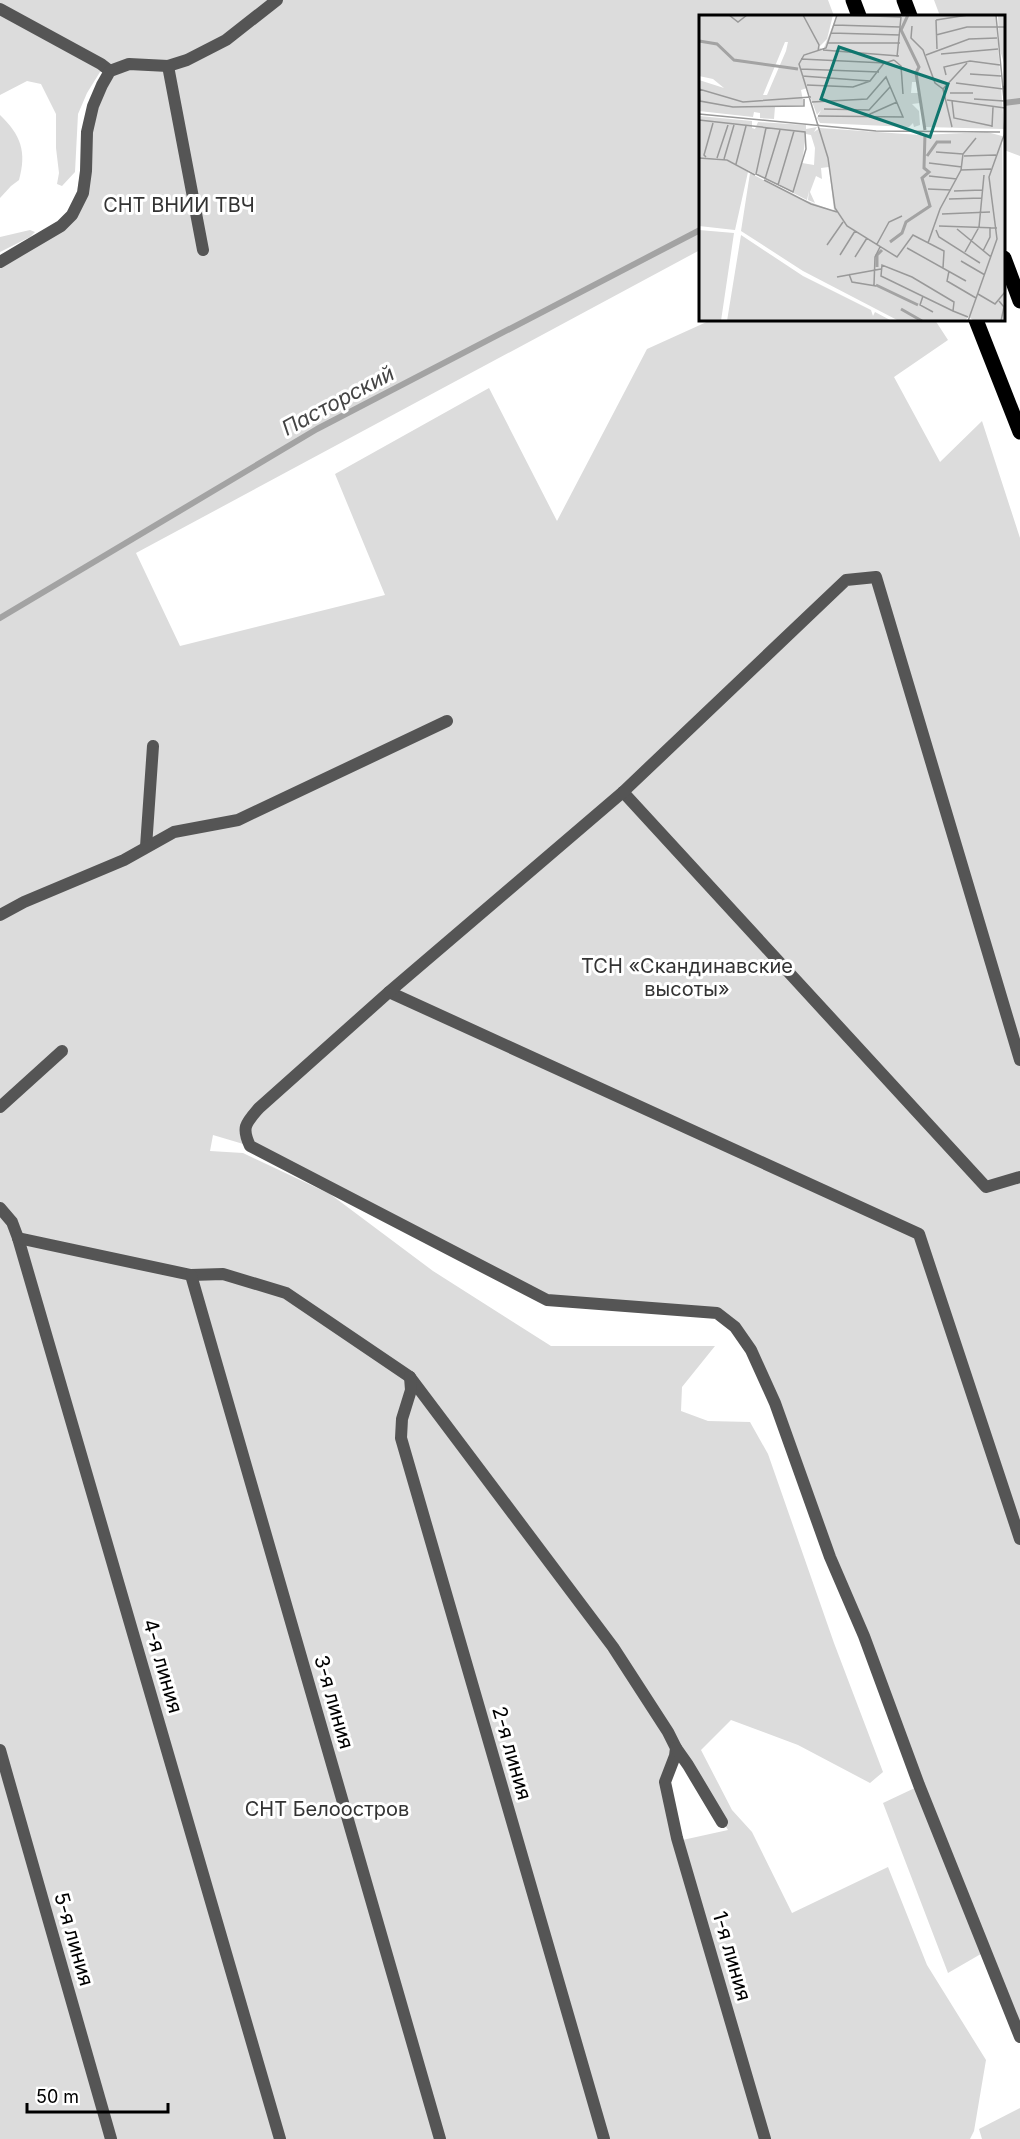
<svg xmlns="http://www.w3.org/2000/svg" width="1020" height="2139" font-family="Inter,sans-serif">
<rect width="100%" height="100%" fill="#fff"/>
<!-- green -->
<g fill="#dcdcdc" fill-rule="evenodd">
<path d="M 0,0 L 828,0 L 834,16 L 700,16 L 700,250 L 136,553 L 180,646 L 385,595 L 335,474 L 489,388 L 557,521 L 647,349 L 711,320 L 935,320 L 948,340 L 894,377 L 940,462 L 982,421 L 1020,538 L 1020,2037 L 986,1951 L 948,1973 L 883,1803 L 919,1786 L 751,1350 L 717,1313 L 547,1300 L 250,1146 L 213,1135 L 210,1151 L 243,1153 L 330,1194 L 433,1271 L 551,1346 L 715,1346 L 682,1387 L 681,1411 L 708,1421 L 750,1422 L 768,1454 L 834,1643 L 883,1772 L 870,1783 L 798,1745 L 731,1720 L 701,1750 L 732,1810 L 752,1832 L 792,1913 L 888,1867 L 927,1965 L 986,2060 L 974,2131 L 970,2139 L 0,2139 L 0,262 L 74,210 L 87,132 L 114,69 L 100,72 L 87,93 L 78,114 L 75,172 L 62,186 L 57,184 L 59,173 L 56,148 L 56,114 L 41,84 L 27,81 L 0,95 ZM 675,1746 L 728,1830 L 678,1841 L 665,1782 Z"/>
<path d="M 934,0 L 1020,0 L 1020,156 L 1004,150 L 1004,16 L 940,16 Z"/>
<path d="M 0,115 C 21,135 27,152 19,180 L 11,186 L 0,198 Z"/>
<path d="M 30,230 L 35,232 L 30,237 L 0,252 L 0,237 Z"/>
<path d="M 1020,2108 L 1020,2139 L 982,2139 L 979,2129 Z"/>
</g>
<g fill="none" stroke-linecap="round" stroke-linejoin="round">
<!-- stream -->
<g stroke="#a3a3a3" stroke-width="6">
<path d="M 1004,103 L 1020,101"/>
<path d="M 0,618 L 317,429 L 700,230"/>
</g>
<!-- minor -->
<g stroke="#555" stroke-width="12">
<path d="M 0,9 L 101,64 L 110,71"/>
<path d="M 168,66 L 203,250"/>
<path d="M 0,262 L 61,226 L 72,215 L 83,193 L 86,171 L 87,132 L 93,106 L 102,85 L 110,71 L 129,64 L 168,66 L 187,60 L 226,40 L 277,0"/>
<path d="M 623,792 L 986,1187 L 1020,1177"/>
<path d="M 146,847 L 153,746"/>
<path d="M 0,915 L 24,902 L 124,860 L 174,832 L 238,820 L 447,721"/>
<path d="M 389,992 L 919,1234 L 1020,1539"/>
<path d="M 1020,1060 L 876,577 L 846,580 L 623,792 L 389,992 L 259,1108 C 246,1123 241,1127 250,1146 L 547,1300 L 717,1313 L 735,1327 L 751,1350 L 775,1403 L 830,1557 L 864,1636 L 919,1785 L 1020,2037"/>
<path d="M 0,1107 L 62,1051"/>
<path d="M 0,1208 L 12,1222 L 18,1238 L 280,2139"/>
<path d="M 18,1238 L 191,1275 L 223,1274 L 286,1293 L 410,1377 L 613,1647 L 668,1732 L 676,1748 L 675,1756 L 665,1782 L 677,1838 L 765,2139"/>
<path d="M 191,1275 L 440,2139"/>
<path d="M 410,1377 L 411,1390 L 402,1419 L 401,1438 L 604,2139"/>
<path d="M 676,1748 L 688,1765 L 722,1822"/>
<path d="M 0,1750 L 111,2139"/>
</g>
<!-- primary -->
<g stroke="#000" stroke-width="15">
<path d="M 853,0 L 859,16"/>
<path d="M 904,0 L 910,16"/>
<path d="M 1004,258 L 1020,301"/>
<path d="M 976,320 L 1020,432"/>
</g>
</g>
<g text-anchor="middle" stroke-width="6" stroke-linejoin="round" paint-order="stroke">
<!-- park labels -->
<g font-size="20" fill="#333" stroke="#fff">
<text x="179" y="212">СНТ ВНИИ ТВЧ</text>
<text x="687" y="973">ТСН «Скандинавские<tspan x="687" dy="23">высоты»</tspan></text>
<text x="327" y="1816">СНТ Белоостров</text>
</g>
<!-- street labels -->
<g font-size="20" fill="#000" stroke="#fff">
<text transform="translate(163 1666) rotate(74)" y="7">4-я линия</text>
<text transform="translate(334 1702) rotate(74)" y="7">3-я линия</text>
<text transform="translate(512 1753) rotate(74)" y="7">2-я линия</text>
<text transform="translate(74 1939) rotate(74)" y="7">5-я линия</text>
<text transform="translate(732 1956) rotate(74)" y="7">1-я линия</text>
</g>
<!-- water labels -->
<g font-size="21" font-style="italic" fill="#444" stroke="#fff">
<text transform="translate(338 401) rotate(-28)" y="7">Пасторский</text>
</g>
</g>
<!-- overview -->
<g transform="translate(699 15)">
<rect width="306" height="306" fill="#fff"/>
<path d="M 0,0 L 134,0 L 128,24 L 120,32 L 124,35 L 138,0 L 297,0 L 305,114 L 226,112 L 218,67 L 213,67 L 212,78 L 219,78 L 221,88 L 213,89 L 220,96 L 221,110 L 215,112 L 214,108 L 210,112 L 121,108 L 118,103 L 122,95 L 118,100 L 108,73 L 102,75 L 105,91 L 76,92 L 75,104 L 61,103 L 61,98 L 55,97 L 54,102 L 0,96 L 0,65 L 25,73 L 14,64 L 0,61 ZM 86,27 L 89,27 L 87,36 L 68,80 L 64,80 ZM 299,0 L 306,0 L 306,51 L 300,32 ZM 0,101 L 53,106 L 53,113 L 56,114 L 59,107 L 107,110 L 107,114 L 118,112 L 115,117 L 121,113 L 221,120 L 288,117 L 303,121 L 306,306 L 275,306 L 269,301 L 267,305 L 274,306 L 200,306 L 104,256 L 42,216 L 51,158 L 98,182 L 135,196 L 130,152 L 122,153 L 123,164 L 117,161 L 111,177 L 116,188 L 109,185 L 110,176 L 108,185 L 27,144 L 4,143 L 28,145 L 49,157 L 36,215 L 0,211 ZM 107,119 L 112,120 L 116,133 L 115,150 L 103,148 ZM 0,215 L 35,218 L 22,306 L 0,306 ZM 42,220 L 104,261 L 172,295 L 174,301 L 176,297 L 193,306 L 28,306 Z" fill="#dcdcdc" fill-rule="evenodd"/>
<path fill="none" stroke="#a3a3a3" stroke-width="3" d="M 209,0 L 202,15 L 220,52 L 217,58 L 226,115M 0,26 L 18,29 L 35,45 L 99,54M 228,141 L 238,127 L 252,127M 191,227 L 203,218 L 207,207 L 231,191 L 223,163 L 230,157 L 225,153 L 226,119M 178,252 L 178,240 L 183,235M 177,270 L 219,290M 202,294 L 223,306"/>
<path fill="none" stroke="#999" stroke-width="1.5" d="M 30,0 L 39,7 L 48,0M 104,0 L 120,30 L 119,36M 138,0 L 127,33 L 105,40 L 100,49 L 129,143 L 136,193 L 148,211 L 198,242 L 214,220 L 245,236 L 244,253M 146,0 L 202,2M 297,0 L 306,95M 237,5 L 269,0M 237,5 L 238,34M 135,10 L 201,12M 213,11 L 212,23 L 224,35 L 236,68 L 244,74 L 253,112M 132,18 L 201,20M 237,20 L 268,12 L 306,12M 129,28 L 201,28M 124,35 L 200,41M 242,39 L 299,34M 227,40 L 270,24 L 298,23M 198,42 L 202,2M 102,44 L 186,48 L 195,45M 195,45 L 202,51 L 204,79M 101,54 L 180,57M 271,59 L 302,61M 247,60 L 245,52 L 271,46 L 301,50M 103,61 L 171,66M 257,68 L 304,74 L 306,70M 108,70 L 154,72 L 171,66 L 185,48M 244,74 L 268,48M 251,78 L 274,78M 105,84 L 105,91 L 34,92 L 1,86 L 0,74 L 44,87 L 112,82M 275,84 L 305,86M 248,85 L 306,93M 253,86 L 255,103 L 293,111M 113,87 L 168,84 L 187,62 L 204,102 L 119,101M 125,94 L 170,95 L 191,72M 0,99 L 177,116 L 301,117M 171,103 L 171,99 L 198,87M 0,105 L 106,117 L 107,134 L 94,177 L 57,159 L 67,113M 293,112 L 294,92M 237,137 L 264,139M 265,141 L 297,140M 7,142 L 5,140 L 14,108M 0,143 L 28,145 L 56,160M 18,143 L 29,110M 25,144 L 35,110M 230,148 L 263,152M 37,149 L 47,111M 262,155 L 292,154M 230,161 L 258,164M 66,164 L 81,115M 65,165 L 112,189 L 138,197M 79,170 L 95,116M 229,174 L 252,175M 255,176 L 283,175M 250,184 L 283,183M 243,199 L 291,197M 240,211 L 298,213M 258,214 L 292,242M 237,215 L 240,222 L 281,248M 229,228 L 241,194 L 262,155 L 264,139 L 277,123M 178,229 L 190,207 L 203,201M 128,230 L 144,207M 208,233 L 267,266M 284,236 L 291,222 L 291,212M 266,237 L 280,212 L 285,160M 141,240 L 156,216M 156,242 L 168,223M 262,246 L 286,260M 250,256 L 248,266 L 277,283M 150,259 L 153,267 L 177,271M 138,262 L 182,254M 175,270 L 176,242 L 181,232M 279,279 L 296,289 L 306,277M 224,281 L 221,290 L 234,297M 300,286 L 305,292 L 302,306M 254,296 L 255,287 L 213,262 L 183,250 L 182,261 L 254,296 L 269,302M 269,306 L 298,224 L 290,162 L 305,120 L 306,102"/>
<path fill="#0f766e" fill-opacity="0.15" stroke="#0f766e" stroke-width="3" d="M 140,32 L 249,69 L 231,122 L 122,84 Z"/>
<rect width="306" height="306" fill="none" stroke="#000" stroke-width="3"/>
</g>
<!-- scale -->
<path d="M27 2103v9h141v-9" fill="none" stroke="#000000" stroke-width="3"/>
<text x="36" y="2103" font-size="18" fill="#000000" stroke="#ffffff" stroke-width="4.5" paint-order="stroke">50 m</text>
</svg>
